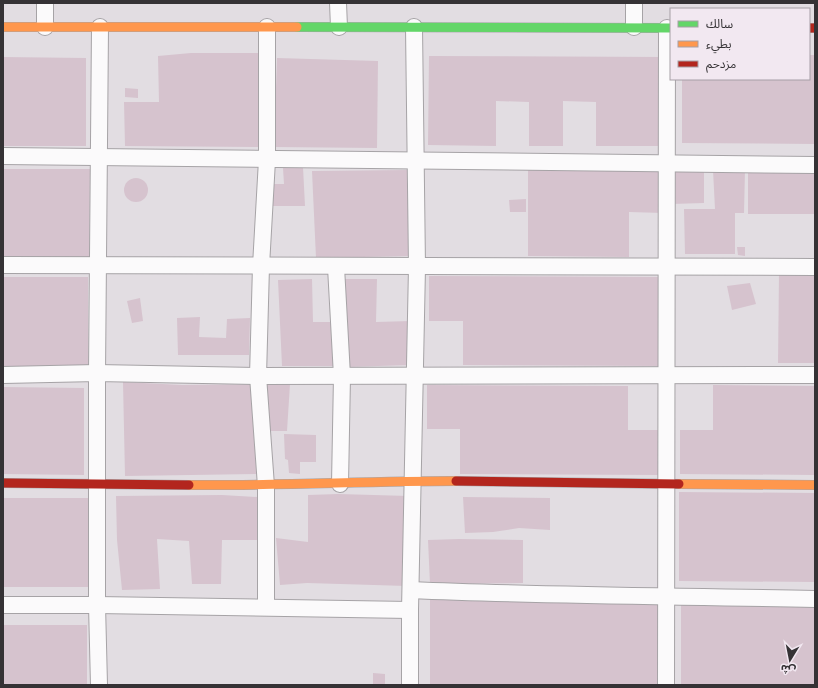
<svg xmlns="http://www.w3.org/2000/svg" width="818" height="688" font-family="'Roboto Serif','Noto Sans Arabic',serif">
<rect width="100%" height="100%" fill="#e2dde2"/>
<!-- building -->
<g fill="#d6c3ce">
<path d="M 191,53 L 258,53 L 258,147 L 125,146 L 124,102 L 159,102 L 158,56 Z"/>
<path d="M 809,55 L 815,55 L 815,144 L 682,143 L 682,79 L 809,79 Z"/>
<path d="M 429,56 L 664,57 L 664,146 L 596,146 L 596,102 L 563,101 L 563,146 L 529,146 L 529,102 L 496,101 L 496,146 L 428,145 Z"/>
<path d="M 3,57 L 86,58 L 86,146 L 3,146 Z"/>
<path d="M 277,58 L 378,61 L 377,148 L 274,147 Z"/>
<path d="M 125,88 L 138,89 L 138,98 L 125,97 Z"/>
<path d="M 303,167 L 305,206 L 272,206 L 271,184 L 284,184 L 283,168 Z"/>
<path d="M 528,168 L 663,168 L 663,213 L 629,212 L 629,257 L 528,256 Z"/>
<path d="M 670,168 L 704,168 L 704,203 L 671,204 Z"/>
<path d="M 3,169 L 90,169 L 89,258 L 3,258 Z"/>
<path d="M 408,170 L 410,256 L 316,258 L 312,171 Z"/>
<path d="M 713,170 L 745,170 L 744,213 L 735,213 L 735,254 L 685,254 L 684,209 L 715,209 Z"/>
<rect x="748" y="170" width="67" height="44"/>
<circle cx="136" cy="190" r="12"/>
<path d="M 526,199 L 526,212 L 510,212 L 509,200 Z"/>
<path d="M 737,247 L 745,247 L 745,256 L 738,255 Z"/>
<path d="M 779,274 L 815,274 L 815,363 L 778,363 Z"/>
<path d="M 429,276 L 665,277 L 664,366 L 463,365 L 463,321 L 429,321 Z"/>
<rect x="3" y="277" width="85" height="89"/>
<path d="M 312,279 L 313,322 L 336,322 L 338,366 L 282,366 L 278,280 Z"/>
<path d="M 343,279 L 377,279 L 376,322 L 411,321 L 411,365 L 345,367 Z"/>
<path d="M 750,283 L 756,304 L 732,310 L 727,286 Z"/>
<path d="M 140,298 L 143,321 L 132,323 L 127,301 Z"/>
<path d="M 200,317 L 199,337 L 226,338 L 227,319 L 250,318 L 249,355 L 178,355 L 177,318 Z"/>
<path d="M 123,382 L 182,385 L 290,384 L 287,431 L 255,431 L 256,474 L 125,476 Z"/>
<path d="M 427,385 L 628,386 L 628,430 L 662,430 L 662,475 L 460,474 L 460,429 L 427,429 Z"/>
<path d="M 713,385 L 814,386 L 814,475 L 680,474 L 680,430 L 713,430 Z"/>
<path d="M 3,387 L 84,388 L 84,475 L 3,474 Z"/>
<path d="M 284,434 L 316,435 L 316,462 L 300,462 L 300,474 L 289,473 L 288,460 L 285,459 Z"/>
<path d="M 679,492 L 815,493 L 815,582 L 679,581 Z"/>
<path d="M 338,494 L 409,496 L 407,586 L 307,583 L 280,585 L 276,538 L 308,542 L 308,495 Z"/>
<path d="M 222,495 L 258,497 L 257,540 L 222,540 L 221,584 L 192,584 L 189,541 L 157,539 L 160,589 L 122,590 L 117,540 L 116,496 Z"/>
<path d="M 463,497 L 550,498 L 550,530 L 519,528 L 493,532 L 465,533 Z"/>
<rect x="3" y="498" width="85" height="89"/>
<path d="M 459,539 L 523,540 L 523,583 L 430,584 L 428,540 Z"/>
<path d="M 430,599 L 665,601 L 665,685 L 430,685 Z"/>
<path d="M 681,604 L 815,605 L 815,685 L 681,685 Z"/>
<rect x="3" y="625" width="84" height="60"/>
<path d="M 373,673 L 385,674 L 385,685 L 373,685 Z"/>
</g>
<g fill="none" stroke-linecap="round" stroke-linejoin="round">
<!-- street casing -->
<g stroke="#a6a3a6" stroke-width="18">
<g id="street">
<path d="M 45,3 L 45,27"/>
<path d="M 338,3 L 339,27"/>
<path d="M 634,3 L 634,27"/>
<path d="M 3,156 L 815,165"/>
<path d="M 3,265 L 815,267"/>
<path d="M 336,267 L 342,376 L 340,484"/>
<path d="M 3,375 L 97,373 L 258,376 L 815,375"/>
<path d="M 411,590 C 546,596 680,596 815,599"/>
<path d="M 3,605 L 97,605 L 410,610"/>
<path d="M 266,607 L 266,486 L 258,376 L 261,266 L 267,160 L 267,27"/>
<path d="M 99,685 L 97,605 L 97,373 L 100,27"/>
<path d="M 410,685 L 410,610 L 417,267 L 414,27"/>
<path d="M 666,685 L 667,28"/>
</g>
</g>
<!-- fast casing -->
<g stroke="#a6a3a6" stroke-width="10">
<path id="fast" d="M 297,27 L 671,28"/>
</g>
<!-- slow casing -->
<g stroke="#a6a3a6" stroke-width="10">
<g id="slow">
<path d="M 3,27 L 297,27"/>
<path d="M 679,484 L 815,485"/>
<path d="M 189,485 C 278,486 367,481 456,481"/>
</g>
</g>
<!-- jam casing -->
<g stroke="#a6a3a6" stroke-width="10">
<g id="jam">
<path d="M 809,28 L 815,28"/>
<path d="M 456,481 L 679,484"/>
<path d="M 3,483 L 189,485"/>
</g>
</g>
<!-- street -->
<use href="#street" stroke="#fbfafb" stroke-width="16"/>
<!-- fast -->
<use href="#fast" stroke="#63d668" stroke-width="9"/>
<!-- slow -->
<use href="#slow" stroke="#ff974d" stroke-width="9"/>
<!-- jam -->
<use href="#jam" stroke="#b3261e" stroke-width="9"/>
</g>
<!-- border -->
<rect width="818" height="688" fill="none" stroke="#353235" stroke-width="8"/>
<!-- legend -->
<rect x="670" y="8" width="140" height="72" fill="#f2e8f1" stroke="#a69fa6"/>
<rect x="678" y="21" width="20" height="6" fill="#63d668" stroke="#a69fa6"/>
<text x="706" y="28" font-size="12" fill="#353235">سالك</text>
<rect x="678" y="41" width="20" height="6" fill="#ff974d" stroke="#a69fa6"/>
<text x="706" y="48" font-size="12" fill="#353235">بطيء</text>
<rect x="678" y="61" width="20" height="6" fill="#b3261e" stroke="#a69fa6"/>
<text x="706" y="68" font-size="12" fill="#353235">مزدحم</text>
<!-- north arrow -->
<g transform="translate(790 660) rotate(190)" stroke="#f2e8f1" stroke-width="3" paint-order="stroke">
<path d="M0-3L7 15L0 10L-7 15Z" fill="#353235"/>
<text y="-6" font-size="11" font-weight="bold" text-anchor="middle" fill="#353235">ش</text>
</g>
</svg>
